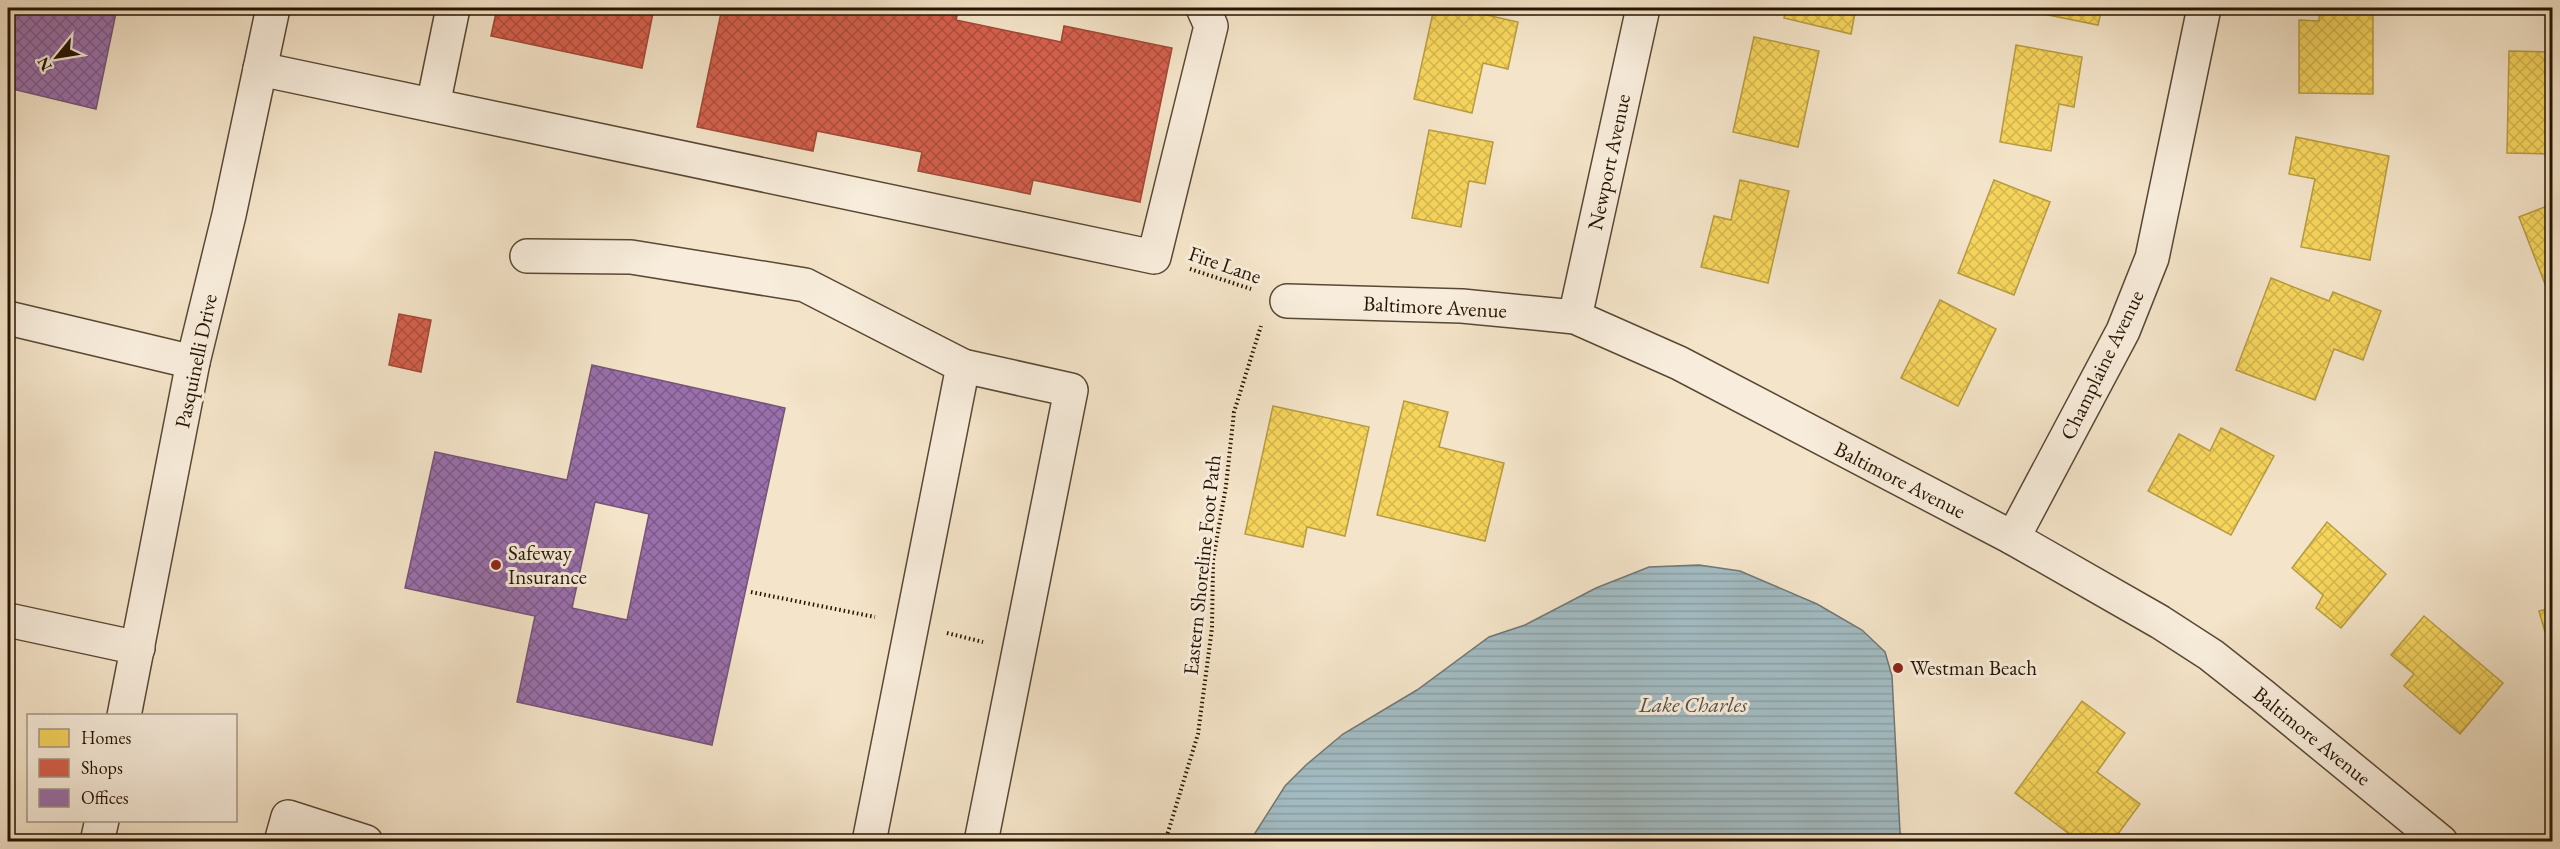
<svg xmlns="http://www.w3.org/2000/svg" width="2560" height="849" font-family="'EB Garamond',serif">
<defs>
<pattern id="water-rules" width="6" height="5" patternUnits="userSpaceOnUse" patternTransform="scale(1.5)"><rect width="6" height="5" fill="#a2bbc2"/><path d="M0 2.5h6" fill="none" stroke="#8ba0a5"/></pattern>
<pattern id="homes-cross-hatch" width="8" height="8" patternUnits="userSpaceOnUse" patternTransform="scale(1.5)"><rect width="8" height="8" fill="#f6d55c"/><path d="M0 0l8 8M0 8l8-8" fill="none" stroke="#d3b64e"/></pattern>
<pattern id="shops-cross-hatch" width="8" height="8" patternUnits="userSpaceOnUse" patternTransform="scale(1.5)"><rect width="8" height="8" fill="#d6604d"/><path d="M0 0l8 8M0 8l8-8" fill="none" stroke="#ad4e3e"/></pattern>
<pattern id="offices-cross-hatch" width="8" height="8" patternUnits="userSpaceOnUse" patternTransform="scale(1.5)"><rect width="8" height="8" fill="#9970ab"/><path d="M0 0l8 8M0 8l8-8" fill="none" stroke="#7d5b89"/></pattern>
</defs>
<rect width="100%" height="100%" fill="#f4e4c9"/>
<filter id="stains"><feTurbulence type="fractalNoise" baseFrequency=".00333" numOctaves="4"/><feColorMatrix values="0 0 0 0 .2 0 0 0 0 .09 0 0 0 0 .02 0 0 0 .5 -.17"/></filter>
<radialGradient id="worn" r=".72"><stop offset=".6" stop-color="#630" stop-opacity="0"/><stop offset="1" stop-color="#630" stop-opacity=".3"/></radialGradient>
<!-- water -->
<path fill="url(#water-rules)" stroke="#707875" stroke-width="1.5" d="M 1699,565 L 1740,571 L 1817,604 L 1862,630 L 1885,652 L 1892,676 L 1900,832 L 1904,841 L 1250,841 L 1285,786 L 1306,765 L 1343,734 L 1417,690 L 1489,637 L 1525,625 L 1596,588 L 1649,567 Z"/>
<!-- homes -->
<g fill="url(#homes-cross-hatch)" stroke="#b79b41" stroke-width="1.5">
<path d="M 1434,8 L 1455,8 L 1518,22 L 1508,69 L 1483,63 L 1472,113 L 1414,99 Z"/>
<path d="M 1786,8 L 1856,8 L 1851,34 L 1784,18 Z"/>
<path d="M 2029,8 L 2102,8 L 2098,25 L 2028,11 Z"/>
<path d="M 2319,8 L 2373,8 L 2373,94 L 2299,93 L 2299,20 L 2319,21 Z"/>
<path d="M 1754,37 L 1819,51 L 1798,147 L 1733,132 Z"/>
<path d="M 2016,45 L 2082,57 L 2074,107 L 2059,104 L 2051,151 L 2000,142 Z"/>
<path d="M 2509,51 L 2552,52 L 2552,154 L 2507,153 Z"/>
<path d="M 1429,130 L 1493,142 L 1485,184 L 1469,181 L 1461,227 L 1412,218 Z"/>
<path d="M 2296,137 L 2389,156 L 2370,260 L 2301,247 L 2315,179 L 2289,174 Z"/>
<path d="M 1740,180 L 1789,191 L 1768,283 L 1701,267 L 1714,216 L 1731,220 Z"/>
<path d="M 1994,180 L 2050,202 L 2014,295 L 1958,273 Z"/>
<path d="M 2552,204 L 2552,302 L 2519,217 Z"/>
<path d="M 2271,278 L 2329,301 L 2333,292 L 2381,311 L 2363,360 L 2334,349 L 2315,400 L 2236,370 Z"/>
<path d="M 1940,300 L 1996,329 L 1958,406 L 1901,378 Z"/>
<path d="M 1404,401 L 1448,412 L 1439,447 L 1504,463 L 1485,541 L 1377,515 Z"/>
<path d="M 1273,406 L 1369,427 L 1345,536 L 1307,527 L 1303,547 L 1245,534 Z"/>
<path d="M 2221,428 L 2274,456 L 2231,535 L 2148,491 L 2179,434 L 2210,451 Z"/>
<path d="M 2327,522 L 2386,574 L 2341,628 L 2316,608 L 2323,595 L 2292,568 Z"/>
<path d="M 2552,608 L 2552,657 L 2539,611 Z"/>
<path d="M 2424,616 L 2503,683 L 2460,734 L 2404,686 L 2414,674 L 2391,655 Z"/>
<path d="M 2082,701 L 2125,733 L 2097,772 L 2140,804 L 2112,842 L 2080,842 L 2015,793 Z"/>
</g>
<!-- shops -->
<g fill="url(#shops-cross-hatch)" stroke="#a14936" stroke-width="1.5">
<path d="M 497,8 L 654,8 L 642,68 L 491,36 Z"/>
<path d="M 722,8 L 959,8 L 956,20 L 1061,42 L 1064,26 L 1172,48 L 1140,202 L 1033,180 L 1030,194 L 918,171 L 922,152 L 817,131 L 813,151 L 697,127 Z"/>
<path d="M 399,314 L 431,320 L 421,372 L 389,365 Z"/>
</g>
<!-- offices -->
<g fill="url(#offices-cross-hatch)" stroke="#765478" stroke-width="1.5" fill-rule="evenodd">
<path d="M 8,8 L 117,8 L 96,109 L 8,88 Z"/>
<path d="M 592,365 L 785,408 L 712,745 L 517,702 L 535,616 L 405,588 L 435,452 L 567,480 ZM 595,502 L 649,514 L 627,620 L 572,608 Z"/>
</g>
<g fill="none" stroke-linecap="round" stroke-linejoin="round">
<!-- minor casing -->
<g stroke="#594833" stroke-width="36">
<g id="minor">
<path d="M 260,69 L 1154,257 L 1211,26 L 1203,8"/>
<path d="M 433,105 L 453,8"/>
<path d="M 527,256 L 631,257 L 805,285 L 963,366 L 1071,390 L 981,842"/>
<path d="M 1287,301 L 1462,306 L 1575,317 L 1679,363 L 2013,538 L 2160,622 L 2211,655 L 2263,696 L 2441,842"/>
<path d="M 1575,317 L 1643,8"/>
<path d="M 8,318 L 193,362"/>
<path d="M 2013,538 L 2123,331 L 2152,258 L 2204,8"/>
<path d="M 8,620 L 138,648"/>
<path d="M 124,716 L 193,362 L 229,215 L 273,8"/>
<path d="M 97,842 L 102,820"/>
<path d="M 281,842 L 288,817 L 366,842"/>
<path d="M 869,842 L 963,366"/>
</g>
</g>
<!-- path -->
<g stroke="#251401" stroke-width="4" stroke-dasharray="1.5 3" stroke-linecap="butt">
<path d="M 1190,269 L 1251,289"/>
<path d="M 751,592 L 875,617"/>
<path d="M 947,633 L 983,642"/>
<path d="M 1165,842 L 1198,734 L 1212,628 L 1213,560 L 1226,486 L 1234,412 L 1261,326"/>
</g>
<!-- minor -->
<use href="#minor" stroke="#f8eddc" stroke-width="33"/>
</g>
<!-- markers -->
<g fill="#8f2418" stroke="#f8eddc" stroke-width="2">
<circle cx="496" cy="565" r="6"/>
<circle cx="1898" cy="668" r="6"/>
</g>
<g text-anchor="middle" stroke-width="6" stroke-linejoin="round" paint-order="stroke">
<!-- street labels -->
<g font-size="21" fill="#251401" stroke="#f8eddc">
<text transform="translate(1609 162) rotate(-78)" y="7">Newport Avenue</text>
<text transform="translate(1225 265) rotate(19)" y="7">Fire Lane</text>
<text transform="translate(1435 307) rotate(3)" y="7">Baltimore Avenue</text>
<text transform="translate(196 361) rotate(-78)" y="7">Pasquinelli Drive</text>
<text transform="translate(2102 365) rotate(-64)" y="7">Champlaine Avenue</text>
<text transform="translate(1900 480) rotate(27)" y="7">Baltimore Avenue</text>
<text transform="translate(1202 565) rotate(-84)" y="7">Eastern Shoreline Foot Path</text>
<text transform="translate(2312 736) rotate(39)" y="7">Baltimore Avenue</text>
</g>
<!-- poi labels -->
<g font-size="21" fill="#251401" stroke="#f8eddc" text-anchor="start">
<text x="508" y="560">Safeway<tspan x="508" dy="24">Insurance</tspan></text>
<text x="1910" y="675">Westman Beach</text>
</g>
<!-- water labels -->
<g font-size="22" font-style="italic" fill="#514e45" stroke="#f8eddc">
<text x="1693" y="712">Lake Charles</text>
</g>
</g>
<!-- margin -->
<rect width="2560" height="849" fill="none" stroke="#f4e4c9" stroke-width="30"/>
<rect x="9" y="9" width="2542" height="831" fill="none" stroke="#251401" stroke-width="3"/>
<rect x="15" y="15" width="2530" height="819" fill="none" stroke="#251401" stroke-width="1.5"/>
<!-- legend -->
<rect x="27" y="714" width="210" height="108" fill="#f8eddc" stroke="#a49684" stroke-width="1.5"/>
<rect x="39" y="729" width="30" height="18" fill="#f6d55c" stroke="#a49684" stroke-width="1.5"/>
<text x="81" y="744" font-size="18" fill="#251401">Homes</text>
<rect x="39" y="759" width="30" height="18" fill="#d6604d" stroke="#a49684" stroke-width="1.5"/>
<text x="81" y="774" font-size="18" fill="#251401">Shops</text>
<rect x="39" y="789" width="30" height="18" fill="#9970ab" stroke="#a49684" stroke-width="1.5"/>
<text x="81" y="804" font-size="18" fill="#251401">Offices</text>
<!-- north arrow -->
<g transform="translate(57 57) rotate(240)" stroke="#f8eddc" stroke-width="4.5" paint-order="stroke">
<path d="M0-4.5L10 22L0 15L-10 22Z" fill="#251401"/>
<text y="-9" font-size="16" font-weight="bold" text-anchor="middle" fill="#251401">N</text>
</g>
<rect width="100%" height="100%" filter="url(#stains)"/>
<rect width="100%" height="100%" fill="url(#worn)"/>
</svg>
